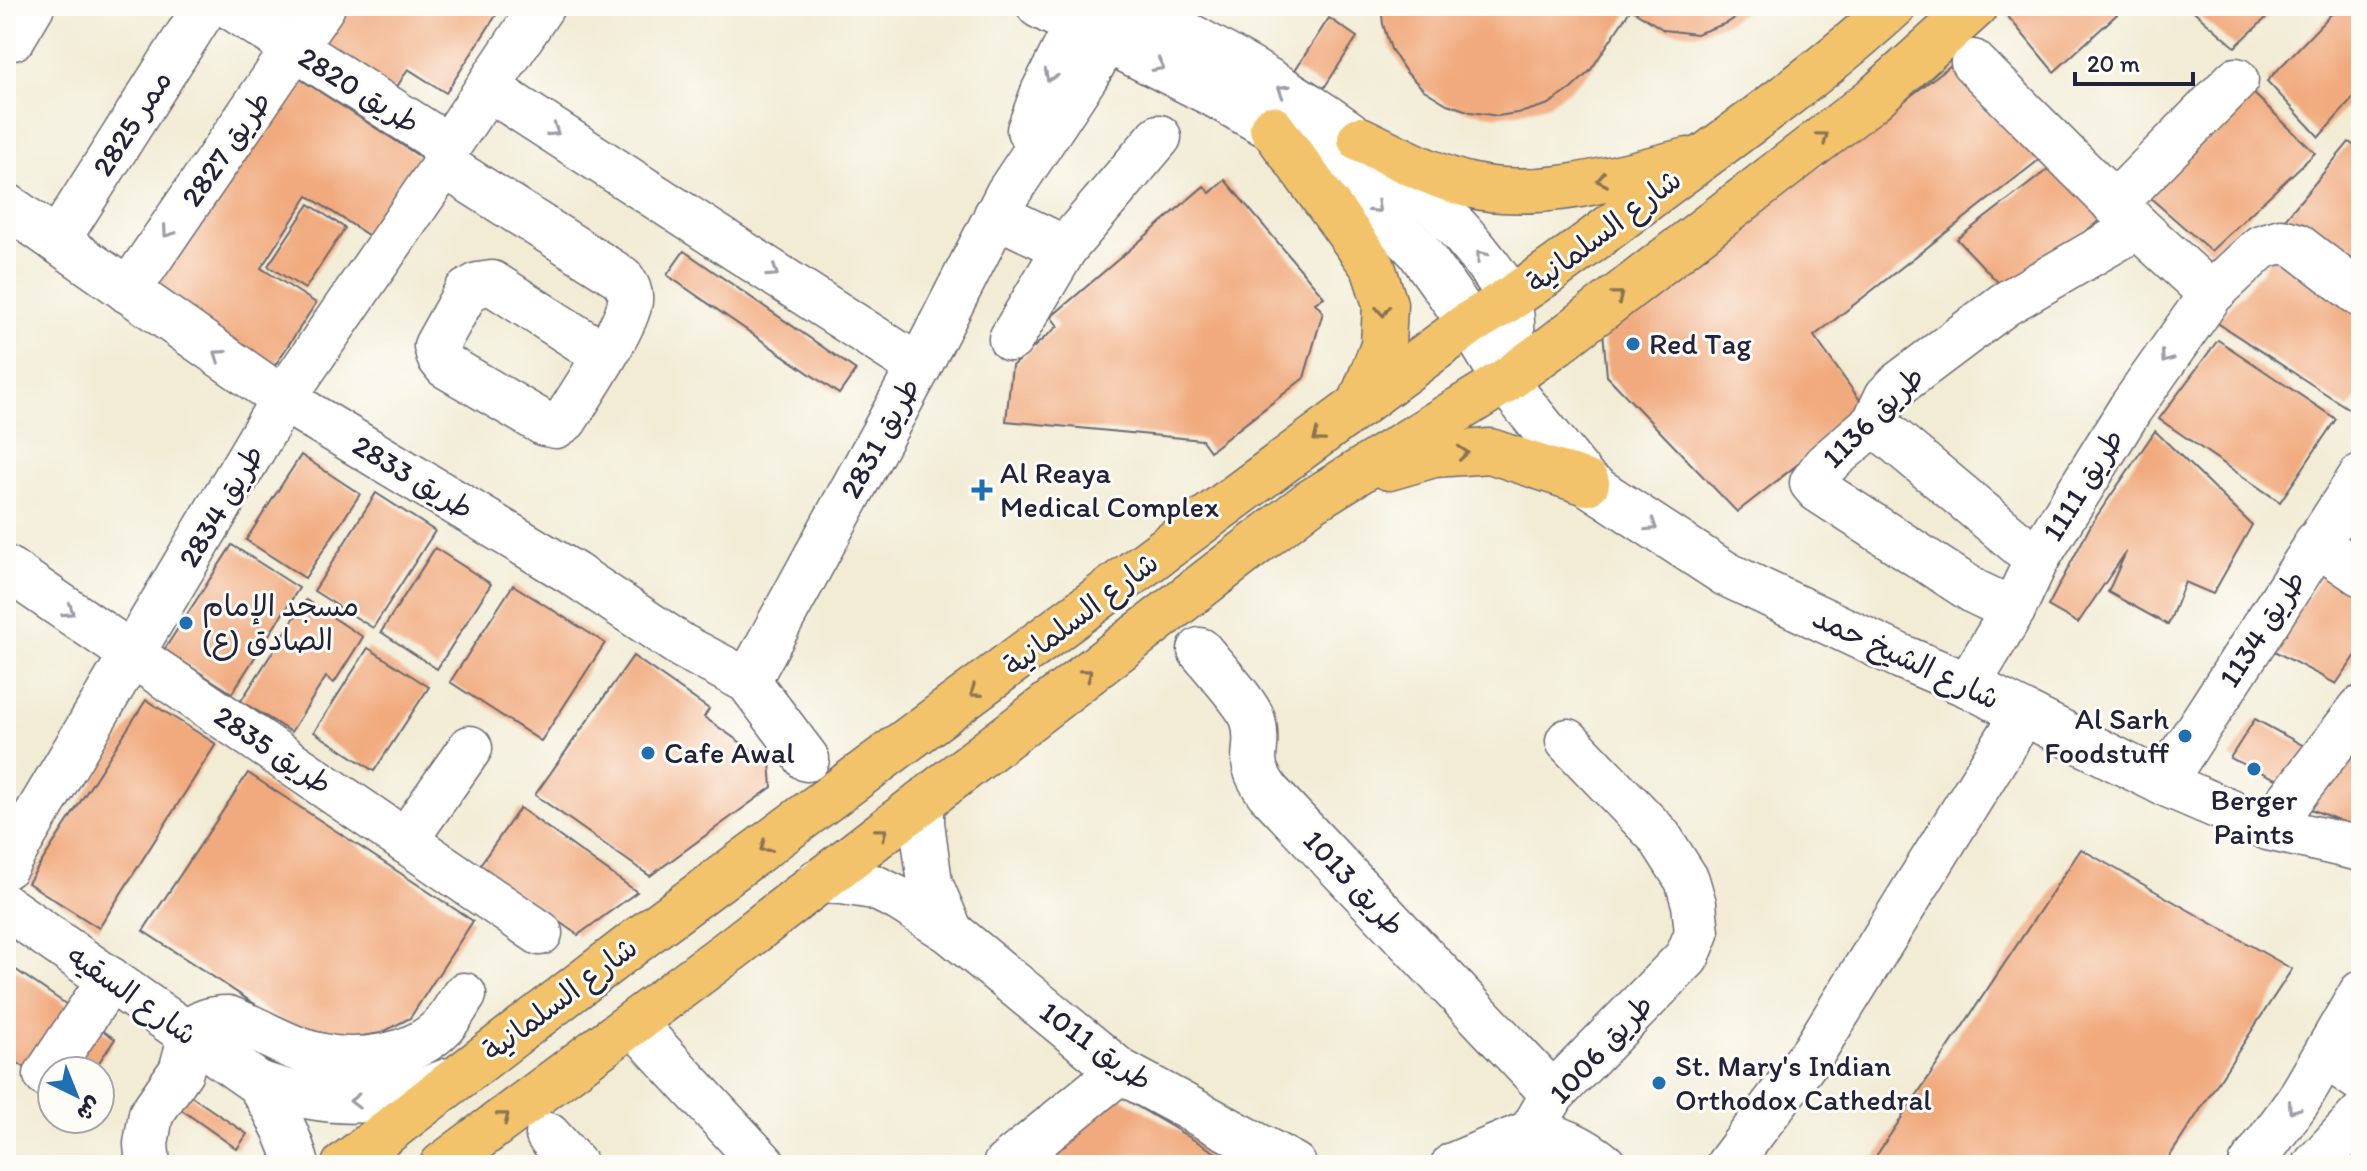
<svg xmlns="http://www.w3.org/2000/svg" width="2367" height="1171" font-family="Itim,'Playpen Sans Arabic',sans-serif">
<rect width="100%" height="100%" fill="#fdfcf7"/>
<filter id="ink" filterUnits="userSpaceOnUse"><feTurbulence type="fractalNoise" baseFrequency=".0125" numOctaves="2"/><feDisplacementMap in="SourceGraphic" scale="16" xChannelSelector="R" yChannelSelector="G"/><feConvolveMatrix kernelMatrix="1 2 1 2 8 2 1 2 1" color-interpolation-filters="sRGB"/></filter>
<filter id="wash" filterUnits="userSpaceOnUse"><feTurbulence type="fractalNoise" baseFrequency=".006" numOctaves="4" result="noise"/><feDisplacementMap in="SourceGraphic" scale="32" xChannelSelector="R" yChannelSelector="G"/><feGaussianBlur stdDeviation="1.8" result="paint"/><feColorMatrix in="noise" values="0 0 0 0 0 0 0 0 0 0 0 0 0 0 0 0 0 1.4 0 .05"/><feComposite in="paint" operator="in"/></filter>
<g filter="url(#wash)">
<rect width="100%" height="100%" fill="#f2ecd5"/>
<g id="blocks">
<!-- building -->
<g fill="#f1aa7e">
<path d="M 254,6 L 303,6 L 289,28 Z"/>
<path d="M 348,6 L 502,6 L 446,93 L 408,69 L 392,95 L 320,50 Z"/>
<path d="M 1381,6 L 1753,6 L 1727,23 L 1696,34 L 1664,30 L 1631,9 L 1590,71 L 1571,89 L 1549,104 L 1523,112 L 1498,116 L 1471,112 L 1447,104 L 1424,90 L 1406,72 L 1391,49 L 1383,24 Z"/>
<path d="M 2003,6 L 2126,6 L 2054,72 L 2001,8 Z"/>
<path d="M 2188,6 L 2279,6 L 2235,47 Z"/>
<path d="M 2339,6 L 2361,6 L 2361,89 L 2319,137 L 2267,81 Z"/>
<path d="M 1329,18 L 1357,37 L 1324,88 L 1295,70 Z"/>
<path d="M 1955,62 L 2049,152 L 1814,336 L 1867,410 L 1737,512 L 1607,376 L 1603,331 Z"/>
<path d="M 294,75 L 422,158 L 371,237 L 308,196 L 261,268 L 316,303 L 270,373 L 150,296 Z"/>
<path d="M 2245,85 L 2315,153 L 2211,251 L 2139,188 Z"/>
<path d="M 2349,142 L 2361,151 L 2361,274 L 2285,219 Z"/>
<path d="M 2055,164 L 2108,214 L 2007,292 L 1957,239 Z"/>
<path d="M 1225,180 L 1324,297 L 1315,303 L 1323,312 L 1304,378 L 1210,451 L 1202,440 L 1006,421 L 1012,366 L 1058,326 L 1051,317 L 1204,186 L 1210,193 Z"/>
<path d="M 309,204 L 345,228 L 305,289 L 268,266 Z"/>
<path d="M 684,251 L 856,370 L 839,394 L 667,275 Z"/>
<path d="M 2271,256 L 2361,301 L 2361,393 L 2349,409 L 2216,322 L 2262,271 Z"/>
<path d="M 2218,340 L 2336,419 L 2280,502 L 2159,419 Z"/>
<path d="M 2155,431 L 2252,525 L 2213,594 L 2185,582 L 2168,625 L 2108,592 L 2126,552 L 2078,623 L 2048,606 L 2092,523 Z"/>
<path d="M 301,455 L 360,494 L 305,578 L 246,540 Z"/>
<path d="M 376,493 L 435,531 L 373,628 L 314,591 Z"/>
<path d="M 2361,493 L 2361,543 L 2337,528 Z"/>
<path d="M 232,545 L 299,588 L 232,693 L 164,650 Z"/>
<path d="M 435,548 L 491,584 L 437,669 L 381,632 Z"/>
<path d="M 2329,563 L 2361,583 L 2361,648 L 2336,684 L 2274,651 Z"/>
<path d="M 513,585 L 605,643 L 541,741 L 450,682 Z"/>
<path d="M 306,600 L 363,637 L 334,683 L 326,677 L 291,732 L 241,701 Z"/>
<path d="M 368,648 L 429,687 L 374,771 L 314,732 Z"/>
<path d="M 633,656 L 709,709 L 704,717 L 770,763 L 772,787 L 650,876 L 535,795 Z"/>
<path d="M 146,700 L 216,744 L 99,928 L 28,883 Z"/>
<path d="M 2255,719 L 2317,753 L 2294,787 L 2230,758 Z"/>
<path d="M 2361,732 L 2361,829 L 2308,808 Z"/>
<path d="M 248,773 L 473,921 L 410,1018 L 381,1033 L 350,1038 L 321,1037 L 293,1029 L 143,931 Z"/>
<path d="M 520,808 L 637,892 L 578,935 L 479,866 Z"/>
<path d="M 2081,849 L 2292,969 L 2164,1165 L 1870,1165 Z"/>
<path d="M 6,963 L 76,1011 L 33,1073 L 6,1055 Z"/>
<path d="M 93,1024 L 115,1039 L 93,1071 L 61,1071 Z"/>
<path d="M 188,1094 L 247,1134 L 237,1149 L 179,1108 Z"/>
<path d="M 1116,1094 L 1228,1160 L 1225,1165 L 1070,1165 L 1051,1152 Z"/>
</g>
</g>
</g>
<g filter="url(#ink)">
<use href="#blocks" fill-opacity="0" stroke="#6b6971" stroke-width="2"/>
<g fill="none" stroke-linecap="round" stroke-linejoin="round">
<!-- minor casing -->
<g stroke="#6b6971" stroke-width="47">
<g id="minor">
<path d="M 1039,6 L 1216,96 L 1272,128 L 1325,164 L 1375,206 L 1418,250 L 1470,323 L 1505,381 L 1587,483 L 1726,574 L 1902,657 L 1968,685 L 2163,783 L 2268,828 L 2361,849"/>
<path d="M 1135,6 C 1257,72 1388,140 1476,250 C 1488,265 1504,284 1509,302 C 1516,327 1510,356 1505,381"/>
<path d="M 13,38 L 32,6"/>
<path d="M 1973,62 L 2138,227 L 2211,294"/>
<path d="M 489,89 L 919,367"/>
<path d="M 1029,130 L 1043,92 L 1086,6"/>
<path d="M 444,153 L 542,6"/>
<path d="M 444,165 L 622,278 C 627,286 631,291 630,301 C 628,324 580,396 565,420 L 556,426 L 545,424 L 446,366 L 439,357 L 436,346 L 466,292 L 478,285 L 492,283 L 604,355"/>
<path d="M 2114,204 L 2236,80"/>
<path d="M 6,205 L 283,399 L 574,574 L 682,646 L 748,681 L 807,759"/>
<path d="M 996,215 L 1065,248 L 1159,137"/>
<path d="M 57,241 L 206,6"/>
<path d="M 128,291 L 323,6"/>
<path d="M 1011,339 L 1065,248"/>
<path d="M 1874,423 L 2037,559"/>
<path d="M 2316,543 L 2361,574"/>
<path d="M 6,568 L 540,933"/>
<path d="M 2013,610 L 1975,592 L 1818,490 L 1812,483 L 1825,465 L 1874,423 L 1887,396 L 1900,383 L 2005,304 L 2138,227"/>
<path d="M 1200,650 C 1212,665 1248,704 1253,720 C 1262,754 1242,756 1268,792 L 1553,1094"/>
<path d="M 748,681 L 919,367 L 1008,193 L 1086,76 L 1127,6"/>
<path d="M 1968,685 L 2013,610 L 2037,559 L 2130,409 L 2211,294 L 2261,247 L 2281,241 L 2296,245 L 2361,295"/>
<path d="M 2163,783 L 2361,476"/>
<path d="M 922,802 L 922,823 L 930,883 L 951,932"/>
<path d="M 2268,828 L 2361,708"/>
<path d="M 405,841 L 470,748"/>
<path d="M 6,866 L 283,399 L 444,165 C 444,150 441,143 429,134 L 229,6"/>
<path d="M 818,881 L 842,882 L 874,887 L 899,899 L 951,932 L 1120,1071 L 1294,1165"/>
<path d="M 6,907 L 258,1083 C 327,1107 382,1107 450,1080"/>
<path d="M 634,1024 L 764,1165"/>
<path d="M 187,1032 C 201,1022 211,1018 228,1018 C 258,1028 284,1047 314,1054 C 355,1065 413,1058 443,1026 C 451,1017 457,1005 464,995"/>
<path d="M 2326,1056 L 2361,1080"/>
<path d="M 46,1075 L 110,979"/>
<path d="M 258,1083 C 276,1109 289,1134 297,1165"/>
<path d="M 1531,1132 C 1559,1136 1582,1147 1604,1165"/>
<path d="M 548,1135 L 575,1165"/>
<path d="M 148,1165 L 146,1144 L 151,1114 L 181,1071 L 191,1035"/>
<path d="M 1005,1165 L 1120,1071"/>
<path d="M 1453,1165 L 1531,1132 L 1553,1094 L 1687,957 L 1697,933 L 1694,904 L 1687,880 L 1659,836 L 1568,741"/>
<path d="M 1728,1165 L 1814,1051 L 2023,714"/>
<path d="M 2251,1165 L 2298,1101 L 2361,993"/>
<path d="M 2315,1165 L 2361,1115"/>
</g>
</g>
<!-- major casing -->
<g stroke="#6b6971" stroke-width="47">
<g id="major">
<path d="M 1272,128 L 1373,267 L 1385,304 L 1383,346 L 1359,406"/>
<path d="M 1360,139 C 1394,155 1430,175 1468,185 C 1541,202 1616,177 1688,160"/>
<path d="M 1389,468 L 1434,455 L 1490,451 L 1587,483"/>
<path d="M 344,1165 L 639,939 L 1470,323 C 1539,283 1601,234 1664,186 C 1743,128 1822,72 1894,6"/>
<path d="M 442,1165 L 732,949 L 1310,502 L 1505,381 L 1556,344 L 1873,99 L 1976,6"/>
</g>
</g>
<!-- minor -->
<use href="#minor" stroke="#fff" stroke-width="44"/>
<!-- major -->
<use href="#major" stroke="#f2c36a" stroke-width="44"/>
</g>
<!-- one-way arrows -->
<defs><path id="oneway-chevron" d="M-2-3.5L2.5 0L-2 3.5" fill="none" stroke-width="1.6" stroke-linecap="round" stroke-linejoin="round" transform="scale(2)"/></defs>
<g stroke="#9c9ca7">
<use href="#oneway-chevron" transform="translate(1159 66) rotate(27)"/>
<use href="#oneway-chevron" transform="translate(1050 76) rotate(115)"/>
<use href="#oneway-chevron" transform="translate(1283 90) rotate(-148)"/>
<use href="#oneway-chevron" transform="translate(554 131) rotate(33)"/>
<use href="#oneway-chevron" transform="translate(1376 208) rotate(43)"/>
<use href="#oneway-chevron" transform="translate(168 232) rotate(125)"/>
<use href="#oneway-chevron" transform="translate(1481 256) rotate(-129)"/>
<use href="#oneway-chevron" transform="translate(773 272) rotate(33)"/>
<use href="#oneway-chevron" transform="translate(219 355) rotate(-145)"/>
<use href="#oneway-chevron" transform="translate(2166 358) rotate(125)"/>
<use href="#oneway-chevron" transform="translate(1652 526) rotate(33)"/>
<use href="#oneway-chevron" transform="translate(69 611) rotate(34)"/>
<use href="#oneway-chevron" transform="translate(355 1101) rotate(179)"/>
<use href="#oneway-chevron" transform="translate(2293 1108) rotate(125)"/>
</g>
<g stroke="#8a7252">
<use href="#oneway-chevron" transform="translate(1823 137) rotate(-37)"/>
<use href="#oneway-chevron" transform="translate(1602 180) rotate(168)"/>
<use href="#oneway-chevron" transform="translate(1618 296) rotate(-38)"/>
<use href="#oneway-chevron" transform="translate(1383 311) rotate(87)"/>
<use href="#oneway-chevron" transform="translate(1318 437) rotate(143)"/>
<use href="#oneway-chevron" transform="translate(1463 453) rotate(-4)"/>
<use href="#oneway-chevron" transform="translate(1087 674) rotate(-38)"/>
<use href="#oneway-chevron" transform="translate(975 692) rotate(144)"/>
<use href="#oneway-chevron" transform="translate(882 833) rotate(-38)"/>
<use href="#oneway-chevron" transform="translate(765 847) rotate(144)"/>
<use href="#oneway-chevron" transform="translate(504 1117) rotate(-38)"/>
</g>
</g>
<!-- markers -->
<g fill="#1f6fb2" stroke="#fdfcf7" stroke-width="3">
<circle cx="1633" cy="344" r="8"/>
<path d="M978 478h8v8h8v8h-8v8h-8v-8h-8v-8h8z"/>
<circle cx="186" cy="623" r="8"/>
<circle cx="2185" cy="736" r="8"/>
<circle cx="648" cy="753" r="8"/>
<circle cx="2254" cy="769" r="8"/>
<circle cx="1659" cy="1083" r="8"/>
</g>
<g text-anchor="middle" stroke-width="6" stroke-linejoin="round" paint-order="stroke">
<!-- street labels -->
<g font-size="30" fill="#22223b" stroke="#fdfcf7">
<text transform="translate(359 90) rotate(32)" y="10">طريق 2820</text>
<text transform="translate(132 123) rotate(-57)" y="10">ممر 2825</text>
<text transform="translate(226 149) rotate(-55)" y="10">طريق 2827</text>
<text transform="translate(1604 231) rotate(-37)" y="10">شارع السلمانية</text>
<text transform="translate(1873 417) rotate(-45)" y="10">طريق 1136</text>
<text transform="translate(880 438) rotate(-61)" y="10">طريق 2831</text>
<text transform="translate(413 477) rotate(31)" y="10">طريق 2833</text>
<text transform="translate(2083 485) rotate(-58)" y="10">طريق 1111</text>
<text transform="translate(221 506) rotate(-59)" y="10">طريق 2834</text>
<text transform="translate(1081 614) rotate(-37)" y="10">شارع السلمانية</text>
<text transform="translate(2262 629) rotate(-57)" y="10">طريق 1134</text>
<text transform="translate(1906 658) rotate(25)" y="10">شارع الشيخ حمد</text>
<text transform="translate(273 750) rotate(34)" y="10">طريق 2835</text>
<text transform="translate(1354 883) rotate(47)" y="10">طريق 1013</text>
<text transform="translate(132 995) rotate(35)" y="10">شارع السقيه</text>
<text transform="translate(560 999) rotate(-37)" y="10">شارع السلمانية</text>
<text transform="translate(1096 1046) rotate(36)" y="10">طريق 1011</text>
<text transform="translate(1601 1049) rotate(-47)" y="10">طريق 1006</text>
</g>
<!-- poi labels -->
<g font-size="30" fill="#22223b" stroke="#fdfcf7" text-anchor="start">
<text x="1649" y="354">Red Tag</text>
<text x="1000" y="483">Al Reaya<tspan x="1000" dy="34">Medical Complex</tspan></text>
<text x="202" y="616">مسجد الإمام<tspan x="202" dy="34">الصادق (ع)</tspan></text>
<text x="2169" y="729" text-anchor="end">Al Sarh<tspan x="2169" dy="34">Foodstuff</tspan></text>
<text x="664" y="763">Cafe Awal</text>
<text x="2254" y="810" text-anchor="middle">Berger<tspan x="2254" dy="34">Paints</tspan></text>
<text x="1675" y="1076">St. Mary's Indian<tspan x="1675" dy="34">Orthodox Cathedral</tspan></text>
</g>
</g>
<!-- margin -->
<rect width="2367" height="1171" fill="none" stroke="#fdfcf7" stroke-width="32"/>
<!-- north arrow -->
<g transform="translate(76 1095) rotate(137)"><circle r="38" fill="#fdfcf7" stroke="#a5a5ac" stroke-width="2"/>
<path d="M0-6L14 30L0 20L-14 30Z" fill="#1f6fb2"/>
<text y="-12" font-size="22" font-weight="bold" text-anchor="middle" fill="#22223b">ش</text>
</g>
<!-- scale -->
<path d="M2075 72v12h118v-12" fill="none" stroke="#22223b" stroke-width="4"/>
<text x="2087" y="72" font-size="24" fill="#22223b" stroke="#fdfcf7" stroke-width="6" paint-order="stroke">20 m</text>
</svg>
